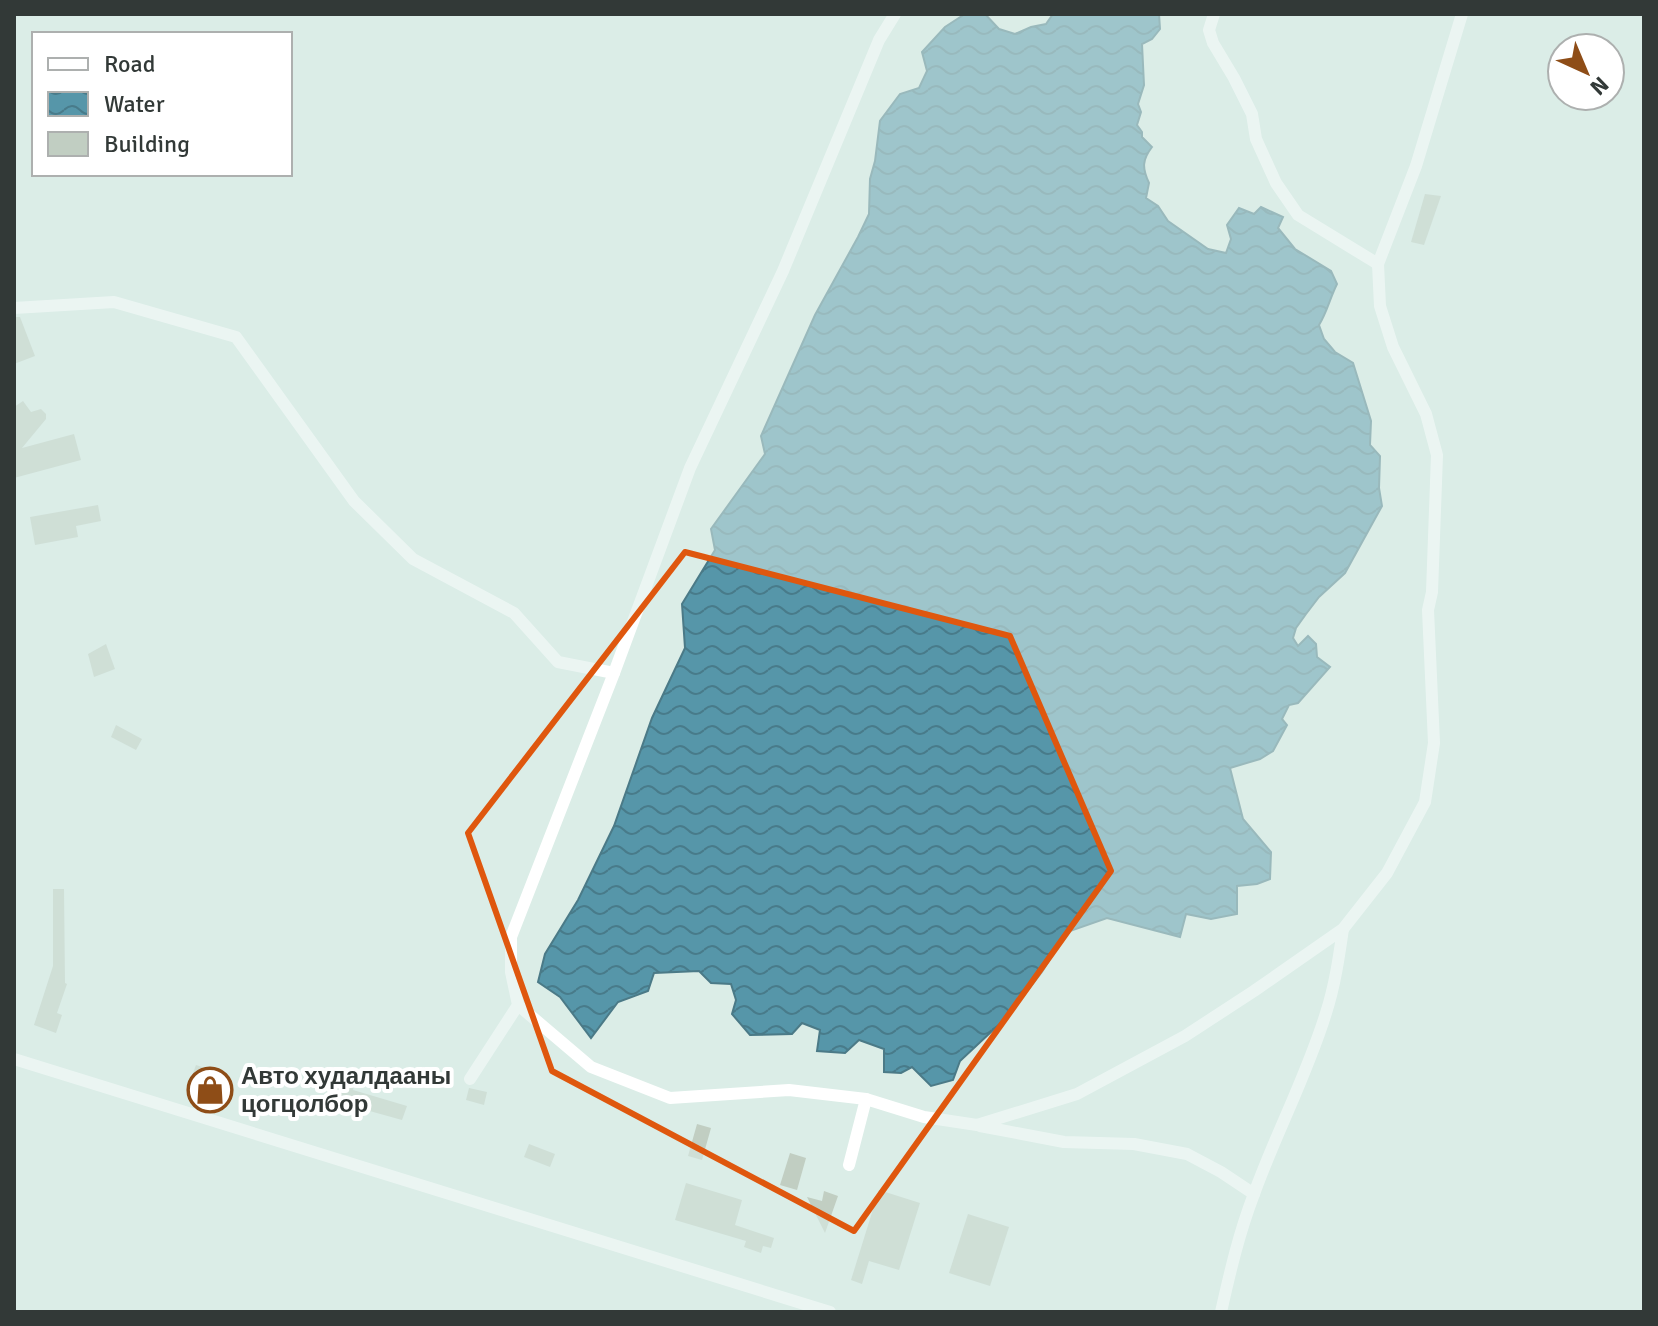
<svg xmlns="http://www.w3.org/2000/svg" width="1658" height="1326" font-family="Signika,sans-serif">
<defs>
<pattern id="water-waves" width="16" height="10" patternUnits="userSpaceOnUse" patternTransform="scale(2)"><rect width="16" height="10" fill="#5696a9"/><path d="M0 5q4-4 8 0t8 0" fill="none" stroke="#487b8a"/></pattern>
</defs>
<rect width="100%" height="100%" fill="#dbede7"/>
<!-- water -->
<path fill="url(#water-waves)" stroke="#4b7a87" stroke-width="2" d="M 965,14 L 985,14 L 999,29 L 1015,34 L 1031,27 L 1046,24 L 1053,14 L 1159,14 L 1160,29 L 1152,39 L 1142,44 L 1144,85 L 1138,104 L 1141,112 L 1137,125 L 1142,132 L 1142,137 L 1152,147 C 1142,160 1142,168 1149,183 L 1146,198 L 1158,206 L 1168,221 L 1208,249 L 1226,253 L 1231,239 L 1227,225 L 1239,208 L 1254,214 L 1261,207 L 1283,217 L 1278,228 L 1295,249 L 1331,271 L 1337,284 C 1330,298 1327,312 1319,325 L 1324,339 L 1335,352 L 1353,363 L 1371,421 L 1370,445 L 1380,456 L 1379,488 L 1382,506 L 1345,573 L 1319,597 L 1306,614 L 1296,628 L 1293,638 L 1298,646 L 1308,636 L 1316,644 L 1317,657 L 1330,667 L 1298,703 L 1289,705 L 1282,719 L 1287,725 L 1273,751 L 1260,759 L 1230,768 L 1243,819 L 1271,852 L 1270,879 L 1257,884 L 1237,886 L 1237,914 L 1211,919 L 1186,914 L 1180,937 L 1107,918 L 1067,932 L 1042,972 L 1007,1017 L 960,1061 L 953,1080 L 931,1086 L 912,1067 L 901,1073 L 884,1072 L 884,1049 L 859,1040 L 845,1053 L 817,1051 L 820,1030 L 802,1023 L 792,1034 L 750,1035 L 732,1014 L 736,1000 L 731,984 L 711,983 L 699,971 L 654,973 L 648,991 L 618,1002 L 591,1038 L 560,997 L 538,982 L 545,954 L 578,900 L 614,826 L 652,718 L 685,648 L 682,604 L 715,550 L 711,529 L 765,454 L 761,436 L 815,315 L 858,237 L 869,214 L 870,179 L 875,161 L 880,121 L 900,94 L 919,88 L 927,71 L 922,52 L 945,27 Z"/>
<!-- building -->
<g fill="#c1cec2">
<path d="M 1425,194 L 1441,196 L 1424,245 L 1411,242 Z"/>
<path d="M 14,317 L 20,317 L 35,356 L 14,364 Z"/>
<path d="M 23,401 L 31,412 L 41,409 L 46,414 L 46,419 L 22,448 L 74,434 L 81,460 L 14,478 L 14,407 Z"/>
<path d="M 98,505 L 101,521 L 76,526 L 78,537 L 35,545 L 30,517 Z"/>
<path d="M 106,644 L 115,669 L 94,677 L 88,654 Z"/>
<path d="M 116,725 L 142,739 L 136,750 L 111,737 Z"/>
<path d="M 53,889 L 64,889 L 65,983 L 67,984 L 57,1013 L 62,1015 L 56,1033 L 34,1025 L 53,966 Z"/>
<path d="M 196,1065 L 227,1075 L 223,1087 L 192,1076 Z"/>
<path d="M 341,1078 L 355,1082 L 353,1090 L 407,1106 L 402,1120 L 348,1105 L 349,1104 L 335,1099 Z"/>
<path d="M 469,1088 L 487,1092 L 484,1105 L 466,1100 Z"/>
<path d="M 697,1124 L 711,1128 L 702,1160 L 688,1156 Z"/>
<path d="M 529,1144 L 555,1154 L 550,1167 L 524,1157 Z"/>
<path d="M 790,1153 L 806,1158 L 797,1190 L 780,1185 Z"/>
<path d="M 686,1183 L 742,1200 L 735,1225 L 774,1238 L 771,1248 L 763,1246 L 761,1253 L 744,1247 L 746,1241 L 675,1220 Z"/>
<path d="M 879,1190 L 920,1203 L 899,1270 L 869,1261 L 862,1284 L 851,1280 Z"/>
<path d="M 824,1191 L 838,1196 L 825,1233 L 807,1197 L 822,1201 Z"/>
<path d="M 968,1214 L 1009,1227 L 990,1286 L 949,1273 Z"/>
</g>
<g fill="none" stroke-linecap="round" stroke-linejoin="round">
<!-- minor -->
<g stroke="#fff" stroke-width="12">
<path d="M 1214,14 L 1209,30 L 1213,43 L 1234,78 L 1252,114 L 1256,139 L 1276,183 L 1298,215 L 1378,264"/>
<path d="M 14,308 L 114,302 L 236,337 L 354,501 L 413,559 L 514,613 L 558,662 L 614,673"/>
<path d="M 518,1005 L 591,1067 L 670,1098 L 789,1090 L 866,1099"/>
<path d="M 14,1059 L 830,1312"/>
<path d="M 470,1079 L 518,1005 L 511,972 L 511,937 L 614,673 L 690,468 L 783,271 L 879,40 L 895,14"/>
<path d="M 980,1126 L 1064,1142 L 1134,1144 L 1187,1154 L 1221,1172 L 1254,1194"/>
<path d="M 849,1165 L 866,1099 L 924,1117 L 977,1125 L 1077,1094 L 1185,1036 L 1254,991 L 1343,929 L 1387,873 L 1425,802 L 1434,743 L 1428,610 L 1432,592 L 1437,455 L 1426,414 L 1393,347 L 1380,306 L 1378,264 L 1416,166 L 1462,14"/>
<path d="M 1221,1312 C 1230,1272 1239,1233 1254,1194 C 1276,1133 1307,1075 1326,1013 C 1335,985 1339,957 1343,929"/>
</g>
</g>
<!-- marked area -->
<path d="M0 0H1658V1326H0ZM 685,552 L 1010,636 L 1111,871 L 854,1231 L 552,1071 L 468,833 Z" fill="#dbede7" fill-opacity=".55" fill-rule="evenodd"/>
<path fill="none" stroke="#df570e" stroke-width="6" stroke-linejoin="round" d="M 685,552 L 1010,636 L 1111,871 L 854,1231 L 552,1071 L 468,833 Z"/>
<!-- icons -->
<defs>
<g id="shop-ring" transform="scale(2.3)"><circle r="9.5" fill="#fff" stroke="#8e4d17" stroke-width="1.5"/><path d="M-5-2.5h2.3a2.7 3.5 0 0 1 5.4 0H5L5.5 6h-11ZM-1.5-2.5h3a1.5 2.3 0 0 0-3 0Z" fill="#8e4d17"/></g>
</defs>
<g fill-rule="evenodd">
<use href="#shop-ring" x="210" y="1090"/>
</g>
<g text-anchor="middle" stroke-width="8" stroke-linejoin="round" paint-order="stroke">
<!-- poi labels -->
<g font-size="24" font-weight="bold" fill="#323937" stroke="#fff" text-anchor="start">
<text x="241" y="1084">Авто худалдааны<tspan x="241" dy="28">цогцолбор</tspan></text>
</g>
</g>
<!-- border -->
<rect width="1658" height="1326" fill="none" stroke="#323937" stroke-width="32"/>
<!-- legend -->
<rect x="32" y="32" width="260" height="144" fill="#ffffff" stroke="#adb0af" stroke-width="2"/>
<rect x="48" y="58" width="40" height="12" fill="#ffffff" stroke="#adb0af" stroke-width="2"/>
<text x="104" y="72" font-size="24" fill="#323937">Road</text>
<rect x="48" y="92" width="40" height="24" fill="url(#water-waves)" stroke="#adb0af" stroke-width="2"/>
<text x="104" y="112" font-size="24" fill="#323937">Water</text>
<rect x="48" y="132" width="40" height="24" fill="#c1cec2" stroke="#adb0af" stroke-width="2"/>
<text x="104" y="152" font-size="24" fill="#323937">Building</text>
<!-- north arrow -->
<g transform="translate(1586 72) rotate(136)"><circle r="38" fill="#ffffff" stroke="#adb0af" stroke-width="2"/>
<path d="M0-6L14 30L0 20L-14 30Z" fill="#8e4d17"/>
<text y="-12" font-size="22" font-weight="bold" text-anchor="middle" fill="#323937">N</text>
</g>
</svg>
